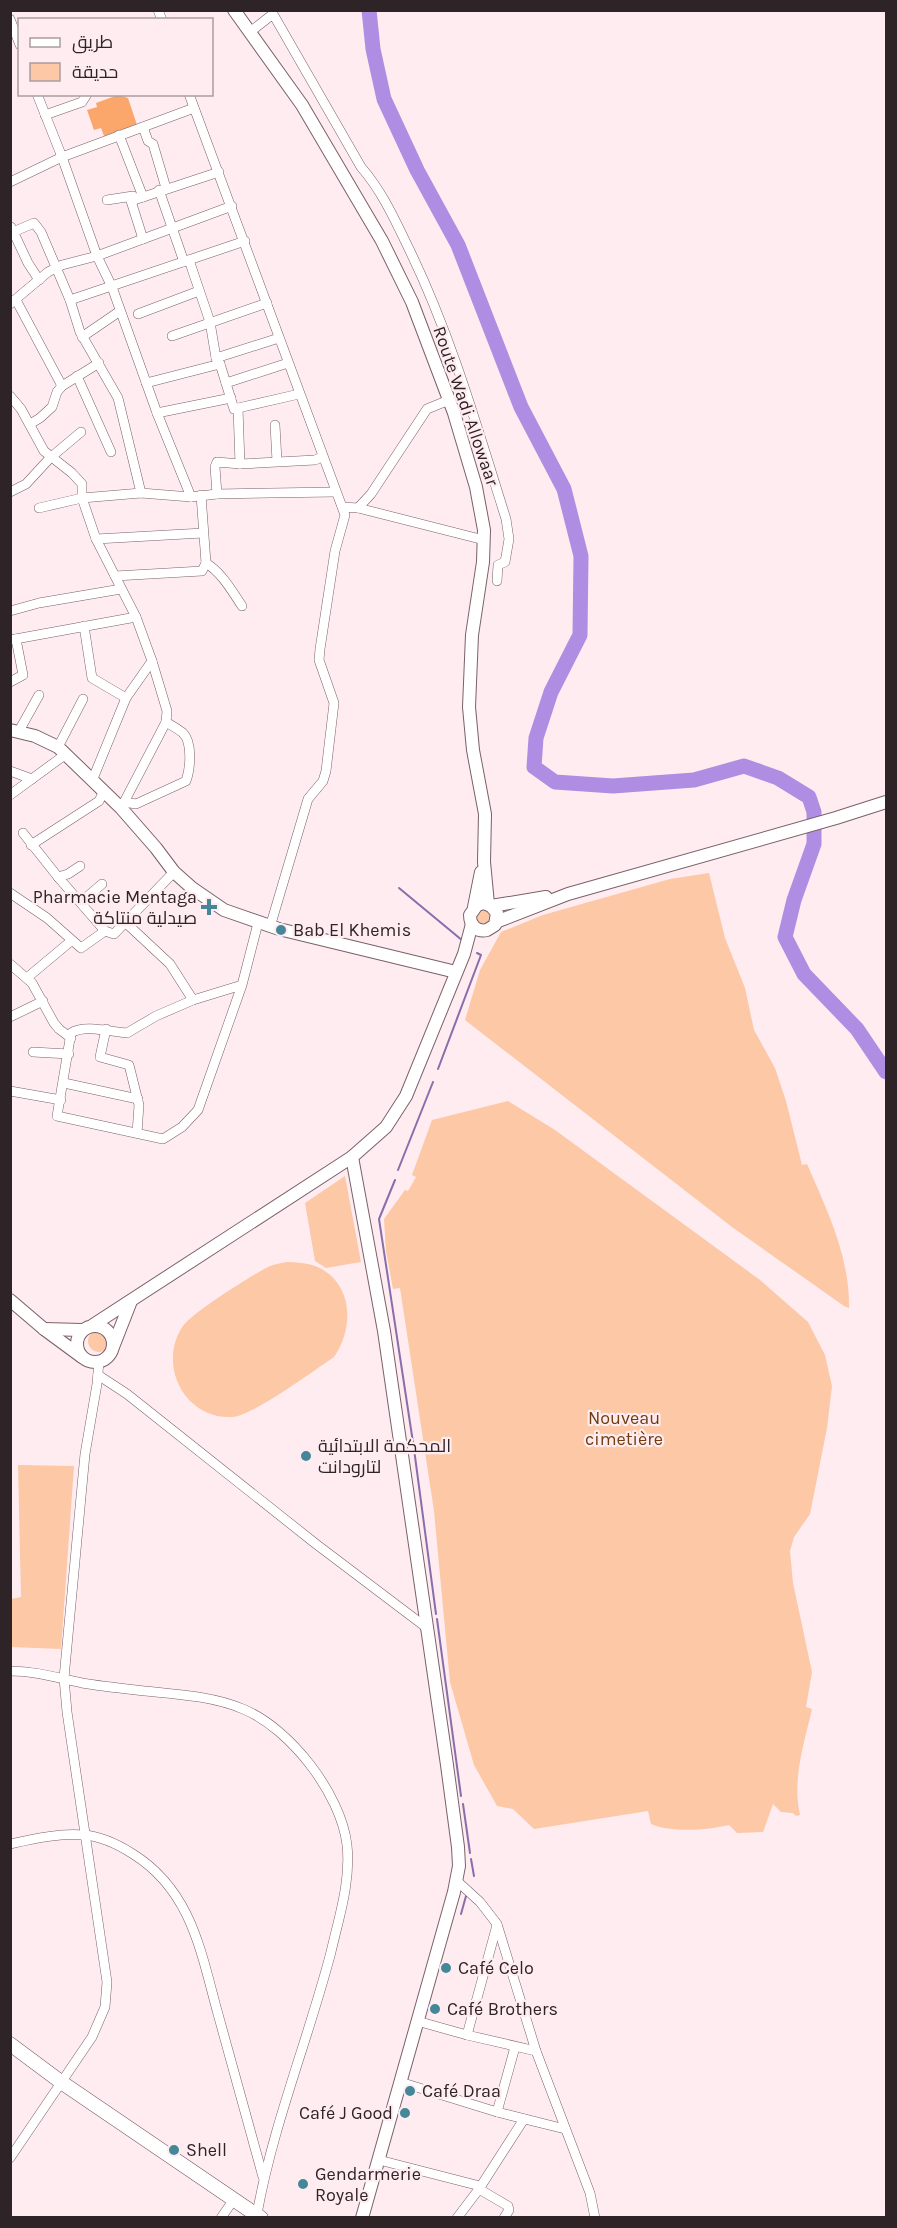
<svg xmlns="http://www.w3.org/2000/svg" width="897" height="2228" font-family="Karla,Cairo,sans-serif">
<rect width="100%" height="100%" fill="#feecf1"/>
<!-- green -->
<g fill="#fcc8a6">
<path d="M 709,873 L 725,938 L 745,988 L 754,1030 L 775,1068 L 786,1101 L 802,1165 L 807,1164 C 827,1210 850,1257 849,1308 L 844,1306 L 732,1227 L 465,1020 L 480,970 L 501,932 L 543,915 L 670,879 Z"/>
<circle cx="484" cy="917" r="7"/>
<path d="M 508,1101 L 555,1130 L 760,1280 L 808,1322 L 825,1355 L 832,1386 L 827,1428 L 810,1514 L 794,1537 L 790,1551 L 793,1583 L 812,1672 L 806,1707 L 812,1709 C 804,1744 792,1779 800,1815 L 796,1816 L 793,1813 L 781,1812 L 773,1804 L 763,1832 L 737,1833 L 729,1825 C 708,1830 672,1833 651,1824 L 648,1811 L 534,1829 L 513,1809 L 497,1806 L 474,1765 L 450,1682 L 434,1511 L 400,1288 L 393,1289 L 386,1251 L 384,1219 L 405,1190 L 408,1191 L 416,1177 L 412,1175 L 432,1120 Z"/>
<path d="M 345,1176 L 361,1262 L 326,1268 L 315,1261 L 305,1203 Z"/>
<path d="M 287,1262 C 297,1262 306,1263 315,1266 C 353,1281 355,1327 334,1357 C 313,1371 253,1416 232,1417 C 184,1419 157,1364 183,1326 C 193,1312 252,1275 270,1266 C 275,1264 281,1263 287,1262 Z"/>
<circle cx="99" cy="1341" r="11"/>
<path d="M 18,1465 L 74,1466 L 61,1649 L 11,1647 L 11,1599 L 21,1597 Z"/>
</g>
<!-- forest -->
<path fill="#fba66a" d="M 118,95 L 128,98 L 137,125 L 104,136 L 101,128 L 94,130 L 87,110 L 97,107 L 96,103 Z"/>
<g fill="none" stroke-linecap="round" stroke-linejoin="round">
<!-- stream -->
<g stroke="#886eab" stroke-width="2">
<path d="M 399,888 L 463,941"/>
<path d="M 438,1069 L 481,955 L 477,953"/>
<path d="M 398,1170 L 433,1082"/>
<path d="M 395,1180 L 379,1219 L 414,1449 L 436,1614"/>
<path d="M 437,1619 L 461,1796"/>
<path d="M 463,1804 L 470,1853"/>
<path d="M 471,1859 L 474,1876"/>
<path d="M 461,1914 L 466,1896"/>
</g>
<!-- river -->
<path stroke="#af8de3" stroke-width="15" d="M 369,10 L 373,49 L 384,99 L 417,170 L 458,245 L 521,407 L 564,489 L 581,556 L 580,635 L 551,692 L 536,738 L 534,767 L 555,782 L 613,786 L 694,780 L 744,766 L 778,778 L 809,797 L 814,812 L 814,844 L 794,900 L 785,937 L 804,974 L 857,1029 L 886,1072"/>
<!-- minor casing -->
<g stroke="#7a6169" stroke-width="10">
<g id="minor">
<path d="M 158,10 L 162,20"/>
<path d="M 10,19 L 20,45"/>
<path d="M 250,32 L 273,14 L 361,167 C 382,191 395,220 409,249 C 451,335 477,427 506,519 L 509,539 L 505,562 L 498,565 L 497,581"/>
<path d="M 37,94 L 62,157 L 97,256 L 112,287 L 157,413 L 191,497"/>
<path d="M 189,94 L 345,515 L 335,551 L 320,649 L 319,660 L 334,703 L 326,771 L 323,781 L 308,799 L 270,927"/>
<path d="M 45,115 L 82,102 L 87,94"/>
<path d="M 143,127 L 148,141 L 153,144 L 166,188"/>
<path d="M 119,135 L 143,197"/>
<path d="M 10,182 L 62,157 L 194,108"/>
<path d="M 159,190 L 184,262"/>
<path d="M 107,200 L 133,196 L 131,201 L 143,239"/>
<path d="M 131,201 L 219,172"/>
<path d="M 11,227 L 28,263 L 39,280"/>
<path d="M 13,232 L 34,223 L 41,232 L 70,300 L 80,332 L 118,398 L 141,493"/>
<path d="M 189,260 L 210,322 L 216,358 L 220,364 L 234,409 L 299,394"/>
<path d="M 16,300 L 62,386"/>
<path d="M 70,300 L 245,241"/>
<path d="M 10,304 L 48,272 L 62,265 L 97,256 L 232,206"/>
<path d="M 138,314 L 199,291"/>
<path d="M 172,336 L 267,303"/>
<path d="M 82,337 L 120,311"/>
<path d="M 216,358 L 279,338"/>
<path d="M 77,376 L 111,452"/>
<path d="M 146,383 L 220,364"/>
<path d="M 226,383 L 288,363"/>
<path d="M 10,396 L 21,409 L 44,451 L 72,473 L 82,484 L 82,498 L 96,539 L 136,617 L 152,661 L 167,711 L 166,722 L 121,808"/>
<path d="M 238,408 L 240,464"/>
<path d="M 157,413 L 231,398"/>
<path d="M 30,424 L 40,418 L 52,407 L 57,392 L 62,386 L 99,363"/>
<path d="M 275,425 L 277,461"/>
<path d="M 10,492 L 26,484 L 50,458 L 81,432"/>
<path d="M 217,494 L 215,467 L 217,462 L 240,464 L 315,460 L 322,457"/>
<path d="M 343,507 L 358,508 L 371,494 L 427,409 L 449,400"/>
<path d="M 39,508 L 82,498 L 141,493 L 191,497 L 217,494 L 335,492"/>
<path d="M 358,508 L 484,540"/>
<path d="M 96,539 L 203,533"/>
<path d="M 206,563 C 222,573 232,591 242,606"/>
<path d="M 115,576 L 202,571 L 206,563 L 201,495"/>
<path d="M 10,611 L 39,603 L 121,589"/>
<path d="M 84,626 L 92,678 L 126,698"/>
<path d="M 10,640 L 136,617"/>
<path d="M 10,682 L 23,675 L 16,639"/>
<path d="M 19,731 L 39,695"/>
<path d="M 58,747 L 83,699"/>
<path d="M 10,771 L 32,779"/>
<path d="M 92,781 L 126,698 L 152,661"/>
<path d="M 10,795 L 66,754"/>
<path d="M 124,802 L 136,804 L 186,781 C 190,770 193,743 183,733 C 178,729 171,725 166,722"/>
<path d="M 23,833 L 58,877 L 105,931 L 114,934 L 174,872"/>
<path d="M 31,845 L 99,801 L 103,793"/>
<path d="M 58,877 L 68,874 L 80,866"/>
<path d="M 10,893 L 47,918 L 81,948 L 105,931"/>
<path d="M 81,902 L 102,884"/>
<path d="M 126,923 L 170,964 L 193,1000"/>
<path d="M 10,964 L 32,983 L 54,1023 L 59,1029 L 71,1038"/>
<path d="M 28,977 L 71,941"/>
<path d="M 242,985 L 198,1110 L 182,1127 L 163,1139 L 57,1116 L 71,1033 C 85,1024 111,1032 127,1033 L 156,1016 L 193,1000 L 242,985 L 258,923"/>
<path d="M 10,1017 L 43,1001"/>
<path d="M 106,1029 L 100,1057 L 129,1065 L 139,1105 L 137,1133"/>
<path d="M 33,1052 L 69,1054"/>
<path d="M 64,1083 L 138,1099"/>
<path d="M 10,1091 L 61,1100"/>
<path d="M 98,1375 L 127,1394 L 316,1544 L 427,1628"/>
<path d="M 10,1671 C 36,1671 58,1678 82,1683 C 100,1686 118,1688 136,1690 C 171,1694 210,1695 243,1709 C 290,1728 341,1794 347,1845 C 351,1881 339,1917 331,1952 C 308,2040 273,2125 257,2214"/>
<path d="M 10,1844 C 33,1839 59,1833 83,1835 C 100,1836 119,1845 133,1854 C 192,1891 201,1953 218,2014 C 233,2069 248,2123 263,2177"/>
<path d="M 457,1881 L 480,1902 L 497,1924 L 536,2051 L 590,2193 L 595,2218"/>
<path d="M 417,2021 L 467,2035 L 536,2051"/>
<path d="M 467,2035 L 497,1925"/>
<path d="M 400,2082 L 497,2112 L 565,2129"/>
<path d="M 497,2112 L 515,2047"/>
<path d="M 10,2158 L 92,2037 L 105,2007 L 107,1982 L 67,1712 L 64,1678 L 85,1454 L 97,1384 L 99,1361"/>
<path d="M 379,2160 L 480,2186"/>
<path d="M 479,2189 L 508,2206 L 509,2210 L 504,2218"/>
<path d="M 221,2218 L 234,2199"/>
<path d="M 457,2218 L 479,2189 L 524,2119"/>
</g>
</g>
<!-- tertiary casing -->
<g stroke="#7a6169" stroke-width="14">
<g id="tertiary">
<path d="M 234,10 L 302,105 L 382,241 L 412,302 L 454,413 L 476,487 L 484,530 L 483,562 L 472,635 L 469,707 L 473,750 L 485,814 L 484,862 L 488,904"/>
<path d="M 10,730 L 35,736 L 58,747 L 121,808 L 156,848 L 174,872 L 192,888 L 224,910 L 279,929"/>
<path d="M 491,906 L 497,913 L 495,925 L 487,930 C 477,932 470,926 470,915 L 477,905 L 484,903 L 491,906 L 546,897"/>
<path d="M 474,907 L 481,872"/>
<path d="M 496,922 L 568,894 L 836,818 L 886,802"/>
<path d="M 283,930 L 456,972"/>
<path d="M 352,1157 L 384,1331 L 447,1765 L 458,1847 L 459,1866 L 454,1892 L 362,2218"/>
<path d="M 10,1300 L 44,1329 L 82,1357"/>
<path d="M 93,1325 L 352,1157 L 386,1127 L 406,1096 L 464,954 L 472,924"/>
<circle cx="95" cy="1344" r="18"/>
<path d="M 44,1329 L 82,1330"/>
<path d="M 113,1347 L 131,1301"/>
</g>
</g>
<!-- secondary casing -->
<g stroke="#7a6169" stroke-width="15">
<path id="secondary" d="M 10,2044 L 61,2082 L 261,2218"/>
</g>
<!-- minor -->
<use href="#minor" stroke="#fff" stroke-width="9"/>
<!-- tertiary -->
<use href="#tertiary" stroke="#fff" stroke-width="12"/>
<!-- secondary -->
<use href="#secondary" stroke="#fff" stroke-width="14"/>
</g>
<!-- markers -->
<g fill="#458798" stroke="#feecf1" stroke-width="2">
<path d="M206 898h6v6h6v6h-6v6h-6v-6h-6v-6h6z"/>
<circle cx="281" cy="930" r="6"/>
<circle cx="306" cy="1456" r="6"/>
<circle cx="446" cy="1968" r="6"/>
<circle cx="435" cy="2009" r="6"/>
<circle cx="410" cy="2091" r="6"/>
<circle cx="405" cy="2113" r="6"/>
<circle cx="174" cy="2150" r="6"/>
<circle cx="303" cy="2184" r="6"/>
</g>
<g text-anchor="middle" stroke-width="4.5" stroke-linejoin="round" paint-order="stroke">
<!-- street labels -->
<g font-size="18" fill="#2e2427" stroke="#feecf1">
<text transform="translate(466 406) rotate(71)" y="6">Route Wadi Allowaar</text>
</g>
<!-- poi labels -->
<g font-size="18" fill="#2e2427" stroke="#feecf1" text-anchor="start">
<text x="197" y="903" text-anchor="end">Pharmacie Mentaga<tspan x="197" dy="21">صيدلية منتاكة</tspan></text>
<text x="293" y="936">Bab El Khemis</text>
<text x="318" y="1452">المحكمة الابتدائية<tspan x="318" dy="21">لتارودانت</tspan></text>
<text x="458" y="1974">Café Celo</text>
<text x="447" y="2015">Café Brothers</text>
<text x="422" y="2097">Café Draa</text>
<text x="393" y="2119" text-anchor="end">Café J Good</text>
<text x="186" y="2156">Shell</text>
<text x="315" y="2180">Gendarmerie<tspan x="315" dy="21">Royale</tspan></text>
</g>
<!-- park labels -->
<g font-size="18" fill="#723c0e" stroke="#feecf1">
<text x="624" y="1424">Nouveau<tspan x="624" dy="21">cimetière</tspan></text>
</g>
</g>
<!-- border -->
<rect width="897" height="2228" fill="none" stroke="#2e2427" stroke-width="24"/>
<!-- legend -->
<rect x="18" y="18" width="195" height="78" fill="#feecf1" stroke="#ab9ca0" stroke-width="1.5"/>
<rect x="30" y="38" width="30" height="9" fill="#ffffff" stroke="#ab9ca0" stroke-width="1.5"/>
<text x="72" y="48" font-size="18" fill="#2e2427">طريق</text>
<rect x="30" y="63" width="30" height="18" fill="#fcc8a6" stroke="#ab9ca0" stroke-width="1.5"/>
<text x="72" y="78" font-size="18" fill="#2e2427">حديقة</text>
</svg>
